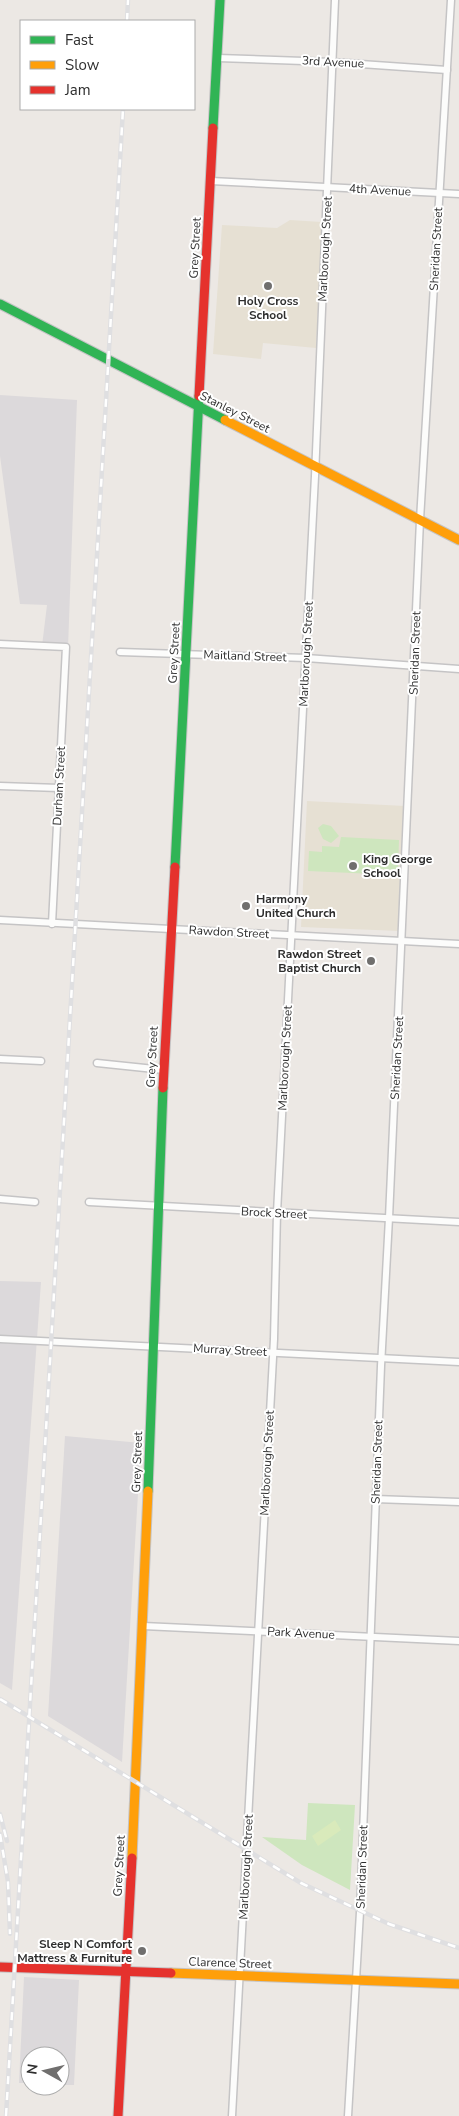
<svg xmlns="http://www.w3.org/2000/svg" width="459" height="2116" font-family="'Nunito Sans',sans-serif">
<rect width="100%" height="100%" fill="#ece8e4"/>
<!-- industrial -->
<g fill="#dcd9db">
<path d="M 0,395 L 77,400 L 68,648 L 42,646 L 47,605 L 20,604 L 0,456 Z"/>
<path d="M 0,1281 L 41,1282 L 12,1690 L 0,1683 Z"/>
<path d="M 65,1436 L 141,1443 L 122,1762 L 48,1716 Z"/>
<path d="M 24,1977 L 79,1980 L 74,2085 L 60,2085 L 60,2056 L 30,2056 L 30,2083 L 19,2083 Z"/>
</g>
<!-- education -->
<g fill="#e6e0d3">
<path d="M 290,220 L 322,222 L 316,348 L 263,343 L 261,359 L 213,354 L 222,225 L 277,228 Z"/>
<path d="M 307,801 L 405,806 L 400,931 L 301,927 Z"/>
</g>
<!-- green -->
<g fill="#cee6be">
<path d="M 323,824 L 331,826 L 339,836 L 331,843 L 323,839 L 318,828 Z"/>
<path d="M 341,837 L 399,840 L 398,870 L 374,869 L 374,874 L 308,871 L 309,851 L 322,852 L 322,846 L 339,847 Z"/>
<path d="M 308,1803 L 355,1805 L 350,1890 L 302,1865 L 262,1837 L 306,1840 Z"/>
</g>
<!-- pitch -->
<path fill="#d9eabb" d="M 335,1820 L 341,1830 L 318,1846 L 312,1836 Z"/>
<g fill="none" stroke-linecap="round" stroke-linejoin="round">
<!-- street casing -->
<g stroke="#c5c4c5" stroke-width="9">
<g id="street">
<path d="M 218,58 L 332,62 L 447,70"/>
<path d="M 211,181 L 459,194"/>
<path d="M 0,644 L 66,647 L 52,924"/>
<path d="M 120,652 L 306,658 L 459,669"/>
<path d="M 0,786 L 59,788"/>
<path d="M 0,920 L 459,944"/>
<path d="M 0,1059 L 41,1061"/>
<path d="M 97,1063 L 164,1070"/>
<path d="M 0,1199 L 35,1202"/>
<path d="M 89,1202 L 459,1222"/>
<path d="M 0,1339 L 459,1362"/>
<path d="M 375,1499 L 459,1502"/>
<path d="M 143,1626 L 459,1641"/>
<path d="M 232,2116 L 274,1339 L 277,1213 L 315,476 L 335,0"/>
<path d="M 348,2116 L 360,1912 L 381,1366 L 389,1218 L 420,520 L 451,0"/>
</g>
</g>
<!-- fast casing -->
<g stroke="#c5c4c5" stroke-width="11">
<g id="fast">
<path d="M 213,128 L 220,0"/>
<path d="M 0,304 L 225,420"/>
<path d="M 175,867 L 199,396"/>
<path d="M 148,1491 L 163,1088"/>
</g>
</g>
<!-- slow casing -->
<g stroke="#c5c4c5" stroke-width="11">
<g id="slow">
<path d="M 225,420 L 459,540"/>
<path d="M 132,1858 L 148,1491"/>
<path d="M 171,1973 L 459,1984"/>
</g>
</g>
<!-- jam casing -->
<g stroke="#c5c4c5" stroke-width="11">
<g id="jam">
<path d="M 199,396 L 213,128"/>
<path d="M 163,1088 L 175,867"/>
<path d="M 0,1967 L 171,1973"/>
<path d="M 118,2116 L 132,1858"/>
</g>
</g>
<!-- street -->
<use href="#street" stroke="#fcfcfb" stroke-width="6"/>
<!-- fast -->
<use href="#fast" stroke="#30b455" stroke-width="9"/>
<!-- slow -->
<use href="#slow" stroke="#ff9f0a" stroke-width="9"/>
<!-- jam -->
<use href="#jam" stroke="#e5322d" stroke-width="9"/>
<!-- rail casing -->
<g stroke="#dfdfe1" stroke-width="4.5">
<g id="rail">
<path d="M 127,21 L 128,0"/>
<path d="M 0,1699 L 301,1883 L 389,1924 L 459,1948"/>
<path d="M 0,1814 L 7,1841"/>
<path d="M 0,1834 L 8,1882 L 10,1934"/>
<path d="M 6,2116 L 123,109"/>
</g>
</g>
<!-- rail -->
<use href="#rail" stroke="#fff" stroke-width="2.5" stroke-dasharray="8" stroke-linecap="butt"/>
</g>
<!-- markers -->
<g fill="#706f6e" stroke="#fff" stroke-width="2">
<circle cx="268" cy="286" r="5"/>
<circle cx="353" cy="866" r="5"/>
<circle cx="246" cy="906" r="5"/>
<circle cx="371" cy="961" r="5"/>
<circle cx="142" cy="1951" r="5"/>
</g>
<g text-anchor="middle" stroke-width="4" stroke-linejoin="round" paint-order="stroke">
<!-- street labels -->
<g font-size="12" fill="#2e2e2e" stroke="#fff">
<text transform="translate(333 62) rotate(3)" y="4">3rd Avenue</text>
<text transform="translate(380 190) rotate(3)" y="4">4th Avenue</text>
<text transform="translate(195 248) rotate(-87)" y="4">Grey Street</text>
<text transform="translate(325 249) rotate(-87)" y="4">Marlborough Street</text>
<text transform="translate(436 249) rotate(-87)" y="4">Sheridan Street</text>
<text transform="translate(235 412) rotate(27)" y="4">Stanley Street</text>
<text transform="translate(174 653) rotate(-87)" y="4">Grey Street</text>
<text transform="translate(415 653) rotate(-88)" y="4">Sheridan Street</text>
<text transform="translate(306 654) rotate(-87)" y="4">Marlborough Street</text>
<text transform="translate(245 656) rotate(2)" y="4">Maitland Street</text>
<text transform="translate(59 786) rotate(-87)" y="4">Durham Street</text>
<text transform="translate(229 932) rotate(3)" y="4">Rawdon Street</text>
<text transform="translate(152 1057) rotate(-87)" y="4">Grey Street</text>
<text transform="translate(285 1058) rotate(-87)" y="4">Marlborough Street</text>
<text transform="translate(397 1058) rotate(-87)" y="4">Sheridan Street</text>
<text transform="translate(274 1213) rotate(3)" y="4">Brock Street</text>
<text transform="translate(230 1350) rotate(3)" y="4">Murray Street</text>
<text transform="translate(137 1462) rotate(-88)" y="4">Grey Street</text>
<text transform="translate(377 1462) rotate(-88)" y="4">Sheridan Street</text>
<text transform="translate(267 1463) rotate(-87)" y="4">Marlborough Street</text>
<text transform="translate(301 1633) rotate(3)" y="4">Park Avenue</text>
<text transform="translate(119 1866) rotate(-87)" y="4">Grey Street</text>
<text transform="translate(246 1867) rotate(-87)" y="4">Marlborough Street</text>
<text transform="translate(362 1867) rotate(-88)" y="4">Sheridan Street</text>
<text transform="translate(230 1963) rotate(2)" y="4">Clarence Street</text>
</g>
<!-- poi labels -->
<g font-size="12" font-weight="bold" fill="#2e2e2e" stroke="#fff" text-anchor="start">
<text x="268" y="305" text-anchor="middle">Holy Cross<tspan x="268" dy="14">School</tspan></text>
<text x="363" y="863">King George<tspan x="363" dy="14">School</tspan></text>
<text x="256" y="903">Harmony<tspan x="256" dy="14">United Church</tspan></text>
<text x="361" y="958" text-anchor="end">Rawdon Street<tspan x="361" dy="14">Baptist Church</tspan></text>
<text x="132" y="1948" text-anchor="end">Sleep N Comfort<tspan x="132" dy="14">Mattress &amp; Furniture</tspan></text>
</g>
</g>
<!-- legend -->
<rect x="20" y="20" width="175" height="90" fill="#ffffff" stroke="#ababab"/>
<rect x="30" y="36" width="25" height="8" fill="#30b455" stroke="#ababab"/>
<text x="65" y="45" font-size="15" fill="#2e2e2e">Fast</text>
<rect x="30" y="61" width="25" height="8" fill="#ff9f0a" stroke="#ababab"/>
<text x="65" y="70" font-size="15" fill="#2e2e2e">Slow</text>
<rect x="30" y="86" width="25" height="8" fill="#e5322d" stroke="#ababab"/>
<text x="65" y="95" font-size="15" fill="#2e2e2e">Jam</text>
<!-- north arrow -->
<g transform="translate(45 2071) rotate(278)"><circle r="24" fill="#ffffff" stroke="#ababab"/>
<path d="M0-4L9 19L0 12L-9 19Z" fill="#706f6e"/>
<text y="-8" font-size="14" font-weight="bold" text-anchor="middle" fill="#2e2e2e">N</text>
</g>
</svg>
